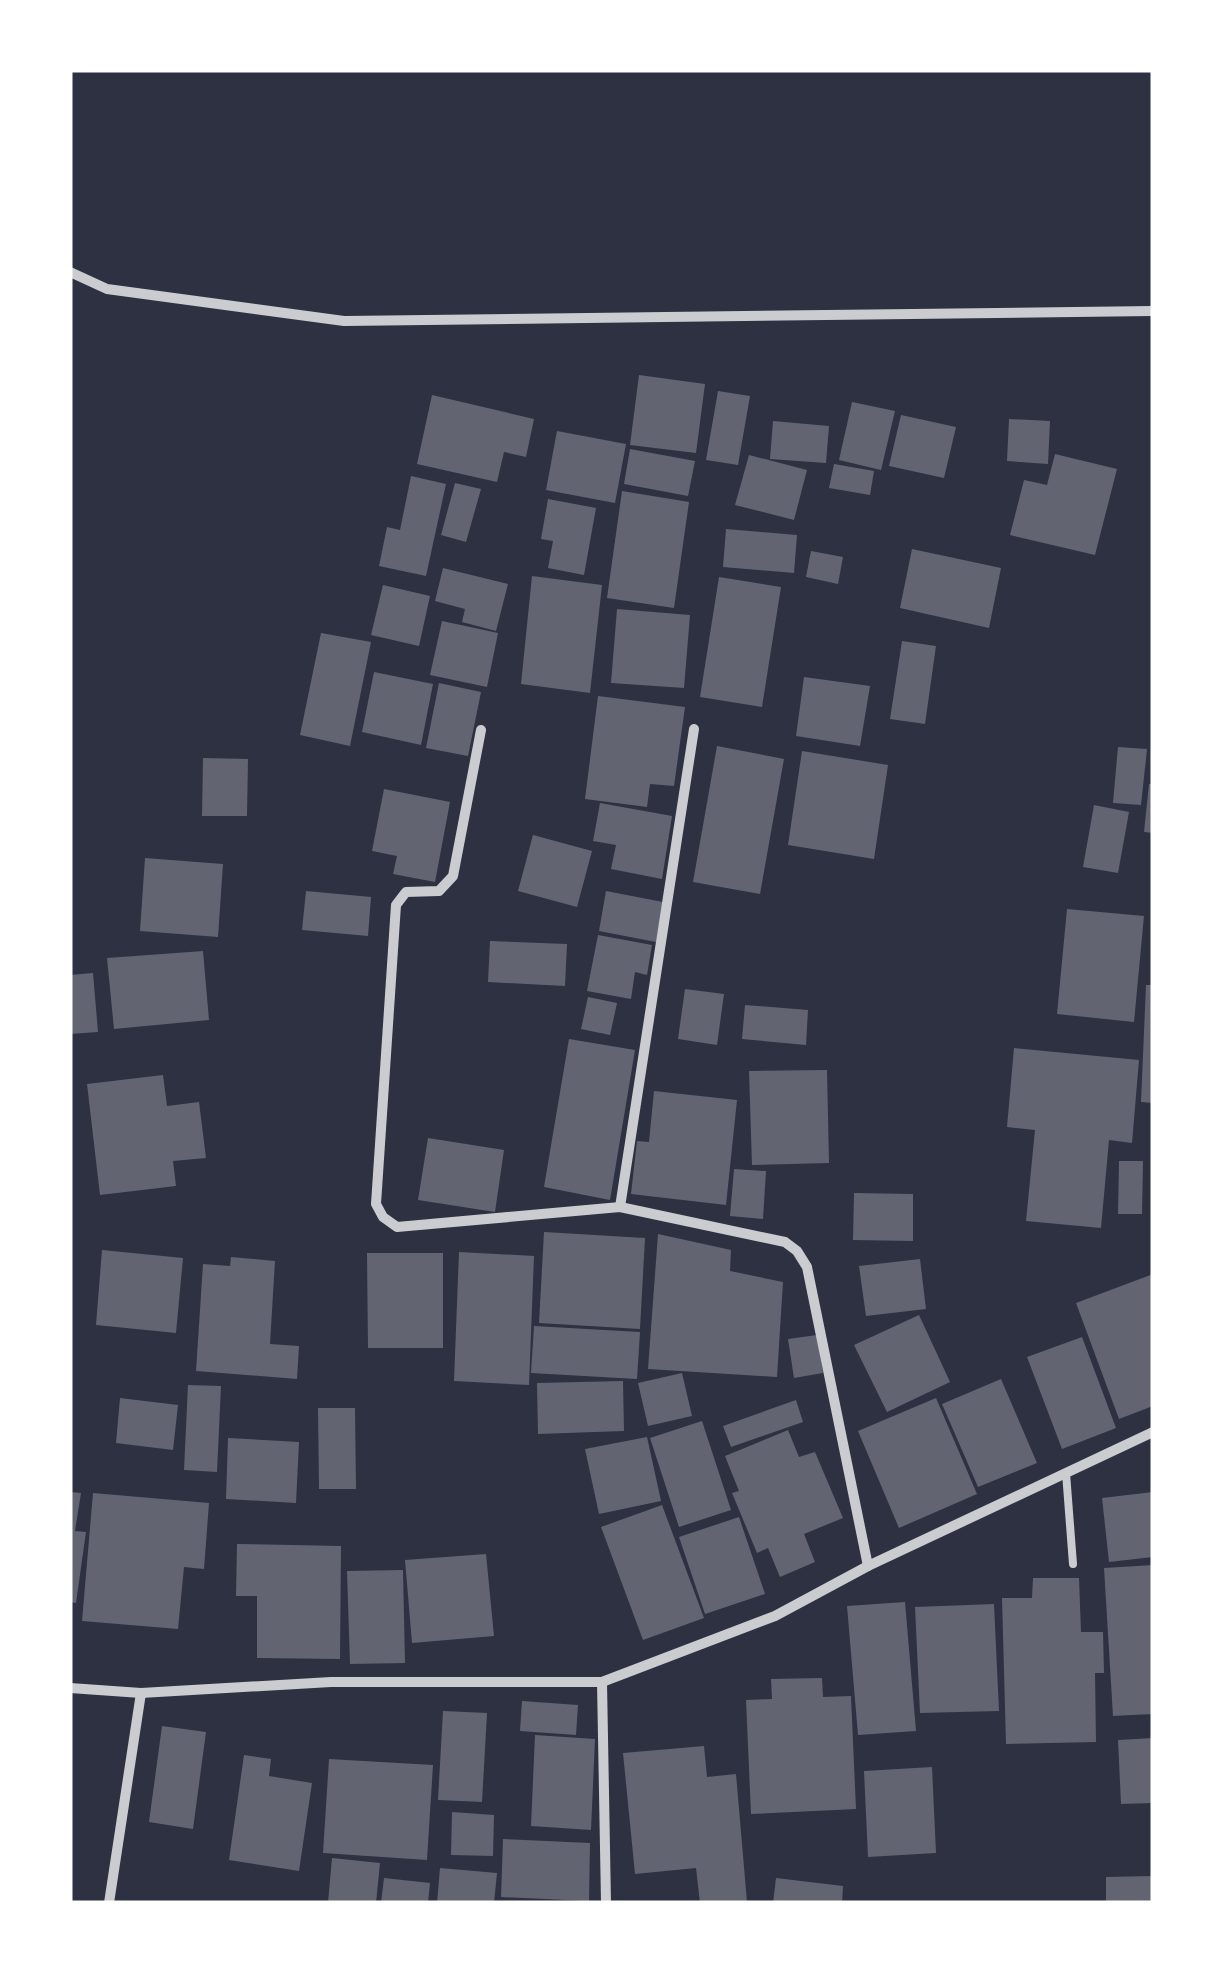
<svg xmlns="http://www.w3.org/2000/svg" width="1223" height="1973" font-family="'DM Sans',sans-serif">
<rect width="100%" height="100%" fill="#2d3142"/>
<!-- building -->
<g fill="#626471">
<path d="M 639,375 L 705,384 L 696,453 L 630,445 Z"/>
<path d="M 718,391 L 750,396 L 738,465 L 706,460 Z"/>
<path d="M 432,395 L 534,419 L 526,457 L 504,452 L 497,482 L 417,464 Z"/>
<path d="M 852,402 L 895,411 L 881,470 L 839,460 Z"/>
<path d="M 901,415 L 956,427 L 944,478 L 889,466 Z"/>
<path d="M 1009,419 L 1050,421 L 1048,464 L 1007,461 Z"/>
<path d="M 773,421 L 829,426 L 826,463 L 770,459 Z"/>
<path d="M 557,431 L 626,444 L 615,503 L 546,490 Z"/>
<path d="M 630,449 L 695,461 L 688,496 L 624,484 Z"/>
<path d="M 1055,454 L 1117,469 L 1095,555 L 1010,535 L 1024,480 L 1047,485 Z"/>
<path d="M 749,455 L 807,470 L 794,520 L 735,505 Z"/>
<path d="M 834,464 L 874,471 L 870,495 L 829,488 Z"/>
<path d="M 411,476 L 446,484 L 426,576 L 379,566 L 387,527 L 400,530 Z"/>
<path d="M 455,483 L 481,489 L 466,542 L 441,535 Z"/>
<path d="M 622,491 L 689,502 L 674,608 L 607,598 Z"/>
<path d="M 548,499 L 596,508 L 584,575 L 548,568 L 553,541 L 541,539 Z"/>
<path d="M 726,529 L 797,535 L 794,573 L 723,567 Z"/>
<path d="M 912,549 L 1001,568 L 989,628 L 900,608 Z"/>
<path d="M 811,551 L 843,557 L 838,584 L 806,577 Z"/>
<path d="M 443,568 L 508,584 L 496,631 L 462,622 L 465,609 L 435,601 Z"/>
<path d="M 532,576 L 602,585 L 590,693 L 521,684 Z"/>
<path d="M 719,577 L 781,587 L 762,707 L 700,697 Z"/>
<path d="M 383,585 L 430,596 L 419,646 L 371,635 Z"/>
<path d="M 617,609 L 690,615 L 684,688 L 611,683 Z"/>
<path d="M 442,621 L 498,633 L 487,687 L 430,675 Z"/>
<path d="M 321,633 L 371,642 L 350,746 L 300,735 Z"/>
<path d="M 902,641 L 936,646 L 925,724 L 890,719 Z"/>
<path d="M 374,672 L 433,684 L 421,745 L 362,732 Z"/>
<path d="M 804,677 L 870,686 L 860,746 L 796,736 Z"/>
<path d="M 439,683 L 481,692 L 468,756 L 426,748 Z"/>
<path d="M 598,696 L 685,707 L 674,786 L 650,784 L 647,807 L 585,799 Z"/>
<path d="M 717,746 L 784,759 L 760,894 L 693,882 Z"/>
<path d="M 1118,747 L 1147,749 L 1141,805 L 1113,803 Z"/>
<path d="M 802,751 L 888,765 L 874,859 L 788,845 Z"/>
<path d="M 203,758 L 248,759 L 247,816 L 202,816 Z"/>
<path d="M 1149,784 L 1153,784 L 1153,833 L 1144,832 Z"/>
<path d="M 384,789 L 450,802 L 435,882 L 393,874 L 397,856 L 372,851 Z"/>
<path d="M 600,803 L 672,816 L 662,879 L 611,869 L 616,845 L 593,841 Z"/>
<path d="M 1094,805 L 1129,812 L 1118,873 L 1083,867 Z"/>
<path d="M 533,835 L 592,851 L 577,907 L 518,891 Z"/>
<path d="M 145,858 L 223,864 L 218,937 L 140,931 Z"/>
<path d="M 306,891 L 371,897 L 368,936 L 302,930 Z"/>
<path d="M 606,891 L 663,902 L 656,942 L 599,931 Z"/>
<path d="M 1067,909 L 1144,916 L 1134,1022 L 1057,1014 Z"/>
<path d="M 598,935 L 652,945 L 647,975 L 635,972 L 631,999 L 587,991 Z"/>
<path d="M 490,941 L 567,944 L 565,986 L 488,982 Z"/>
<path d="M 203,951 L 209,1020 L 114,1029 L 107,958 Z"/>
<path d="M 93,973 L 98,1032 L 70,1034 L 70,975 Z"/>
<path d="M 1146,985 L 1153,985 L 1153,1103 L 1141,1102 Z"/>
<path d="M 685,989 L 724,994 L 717,1045 L 678,1039 Z"/>
<path d="M 588,997 L 617,1003 L 610,1035 L 581,1029 Z"/>
<path d="M 745,1005 L 808,1010 L 806,1045 L 742,1039 Z"/>
<path d="M 569,1039 L 635,1050 L 610,1200 L 544,1187 Z"/>
<path d="M 1014,1048 L 1139,1060 L 1132,1143 L 1109,1140 L 1101,1228 L 1026,1221 L 1035,1130 L 1007,1127 Z"/>
<path d="M 827,1070 L 829,1163 L 752,1165 L 749,1071 Z"/>
<path d="M 163,1075 L 167,1106 L 199,1102 L 206,1158 L 173,1161 L 176,1186 L 100,1195 L 87,1084 Z"/>
<path d="M 654,1091 L 737,1100 L 726,1205 L 631,1194 L 637,1141 L 649,1142 Z"/>
<path d="M 428,1138 L 504,1150 L 495,1212 L 418,1200 Z"/>
<path d="M 1119,1161 L 1143,1161 L 1142,1214 L 1118,1214 Z"/>
<path d="M 734,1169 L 766,1171 L 763,1219 L 730,1216 Z"/>
<path d="M 854,1193 L 913,1194 L 913,1241 L 853,1240 Z"/>
<path d="M 544,1232 L 645,1238 L 640,1329 L 539,1323 Z"/>
<path d="M 658,1234 L 731,1250 L 730,1271 L 783,1282 L 777,1377 L 648,1369 Z"/>
<path d="M 102,1250 L 183,1258 L 176,1333 L 96,1325 Z"/>
<path d="M 459,1252 L 534,1256 L 529,1385 L 454,1381 Z"/>
<path d="M 367,1253 L 443,1253 L 443,1348 L 368,1348 Z"/>
<path d="M 231,1257 L 275,1261 L 270,1344 L 299,1346 L 297,1379 L 196,1371 L 203,1264 L 230,1266 Z"/>
<path d="M 920,1259 L 926,1309 L 866,1316 L 859,1266 Z"/>
<path d="M 1153,1274 L 1153,1406 L 1119,1419 L 1076,1303 Z"/>
<path d="M 919,1315 L 950,1382 L 887,1412 L 854,1345 Z"/>
<path d="M 534,1326 L 640,1332 L 637,1379 L 531,1373 Z"/>
<path d="M 817,1335 L 823,1373 L 794,1378 L 788,1339 Z"/>
<path d="M 1082,1337 L 1116,1428 L 1062,1449 L 1027,1357 Z"/>
<path d="M 682,1373 L 692,1416 L 648,1426 L 638,1383 Z"/>
<path d="M 1001,1379 L 1037,1463 L 978,1487 L 942,1404 Z"/>
<path d="M 623,1381 L 624,1431 L 538,1434 L 537,1383 Z"/>
<path d="M 188,1385 L 221,1386 L 217,1472 L 184,1470 Z"/>
<path d="M 120,1398 L 178,1405 L 173,1450 L 116,1443 Z"/>
<path d="M 936,1398 L 977,1494 L 899,1528 L 858,1431 Z"/>
<path d="M 796,1400 L 803,1422 L 731,1447 L 723,1426 Z"/>
<path d="M 318,1408 L 355,1408 L 356,1489 L 319,1489 Z"/>
<path d="M 702,1421 L 731,1510 L 679,1527 L 650,1438 Z"/>
<path d="M 788,1430 L 799,1457 L 815,1452 L 843,1518 L 804,1534 L 815,1562 L 780,1577 L 768,1548 L 757,1553 L 732,1493 L 739,1491 L 725,1456 Z"/>
<path d="M 647,1437 L 661,1501 L 599,1514 L 585,1449 Z"/>
<path d="M 228,1438 L 299,1442 L 296,1503 L 226,1499 Z"/>
<path d="M 70,1492 L 81,1493 L 75,1531 L 86,1532 L 76,1603 L 70,1602 Z"/>
<path d="M 1153,1492 L 1153,1557 L 1109,1562 L 1102,1498 Z"/>
<path d="M 93,1493 L 209,1503 L 204,1569 L 184,1567 L 178,1629 L 82,1621 Z"/>
<path d="M 662,1505 L 704,1618 L 643,1640 L 601,1527 Z"/>
<path d="M 739,1517 L 765,1594 L 705,1614 L 679,1537 Z"/>
<path d="M 237,1544 L 341,1546 L 340,1659 L 257,1658 L 257,1596 L 236,1596 Z"/>
<path d="M 486,1554 L 494,1636 L 412,1643 L 405,1560 Z"/>
<path d="M 1153,1565 L 1153,1714 L 1113,1716 L 1104,1568 Z"/>
<path d="M 403,1570 L 405,1663 L 350,1664 L 347,1571 Z"/>
<path d="M 1033,1578 L 1079,1578 L 1081,1632 L 1103,1632 L 1104,1673 L 1095,1673 L 1096,1742 L 1006,1744 L 1002,1598 L 1032,1598 Z"/>
<path d="M 905,1602 L 916,1731 L 858,1735 L 847,1606 Z"/>
<path d="M 994,1604 L 999,1711 L 920,1713 L 915,1607 Z"/>
<path d="M 822,1678 L 823,1697 L 851,1696 L 856,1809 L 751,1814 L 746,1700 L 772,1699 L 771,1679 Z"/>
<path d="M 522,1701 L 578,1705 L 576,1735 L 520,1731 Z"/>
<path d="M 443,1711 L 487,1713 L 482,1802 L 438,1800 Z"/>
<path d="M 162,1726 L 206,1732 L 193,1829 L 149,1822 Z"/>
<path d="M 535,1735 L 595,1739 L 591,1830 L 531,1826 Z"/>
<path d="M 1153,1738 L 1153,1803 L 1121,1804 L 1118,1740 Z"/>
<path d="M 704,1746 L 707,1777 L 736,1774 L 747,1902 L 700,1903 L 696,1868 L 635,1874 L 623,1753 Z"/>
<path d="M 244,1755 L 271,1759 L 269,1776 L 312,1783 L 299,1871 L 229,1860 Z"/>
<path d="M 329,1759 L 433,1765 L 427,1860 L 323,1853 Z"/>
<path d="M 932,1767 L 936,1853 L 868,1857 L 864,1771 Z"/>
<path d="M 452,1812 L 494,1815 L 493,1856 L 451,1855 Z"/>
<path d="M 503,1839 L 590,1843 L 589,1901 L 501,1897 Z"/>
<path d="M 332,1858 L 380,1863 L 376,1903 L 328,1903 Z"/>
<path d="M 440,1868 L 497,1873 L 494,1903 L 437,1903 Z"/>
<path d="M 1153,1876 L 1153,1903 L 1106,1903 L 1106,1877 Z"/>
<path d="M 384,1878 L 430,1883 L 428,1903 L 381,1903 Z"/>
<path d="M 776,1878 L 843,1886 L 842,1903 L 773,1903 Z"/>
</g>
<g fill="none" stroke-linecap="round" stroke-linejoin="round">
<!-- service -->
<path stroke="#caccd0" stroke-width="8" d="M 1066,1473 L 1073,1564"/>
<!-- minor -->
<g stroke="#caccd0" stroke-width="10">
<path d="M 70,272 L 107,289 L 344,321 L 1153,311"/>
<path d="M 481,730 L 453,876 L 439,891 L 406,892 L 396,905 L 376,1204 L 383,1217 L 397,1227 L 620,1207 L 785,1242 L 797,1251 L 807,1267 L 868,1566"/>
<path d="M 620,1207 L 694,729"/>
<path d="M 602,1682 L 606,1903"/>
<path d="M 70,1688 L 141,1693 L 331,1682 L 602,1682 L 775,1616 L 868,1566 L 1153,1432"/>
<path d="M 109,1903 L 141,1693"/>
</g>
</g>
<!-- border -->
<rect width="1223" height="1973" fill="none" stroke="#ffffff" stroke-width="145"/>
</svg>
